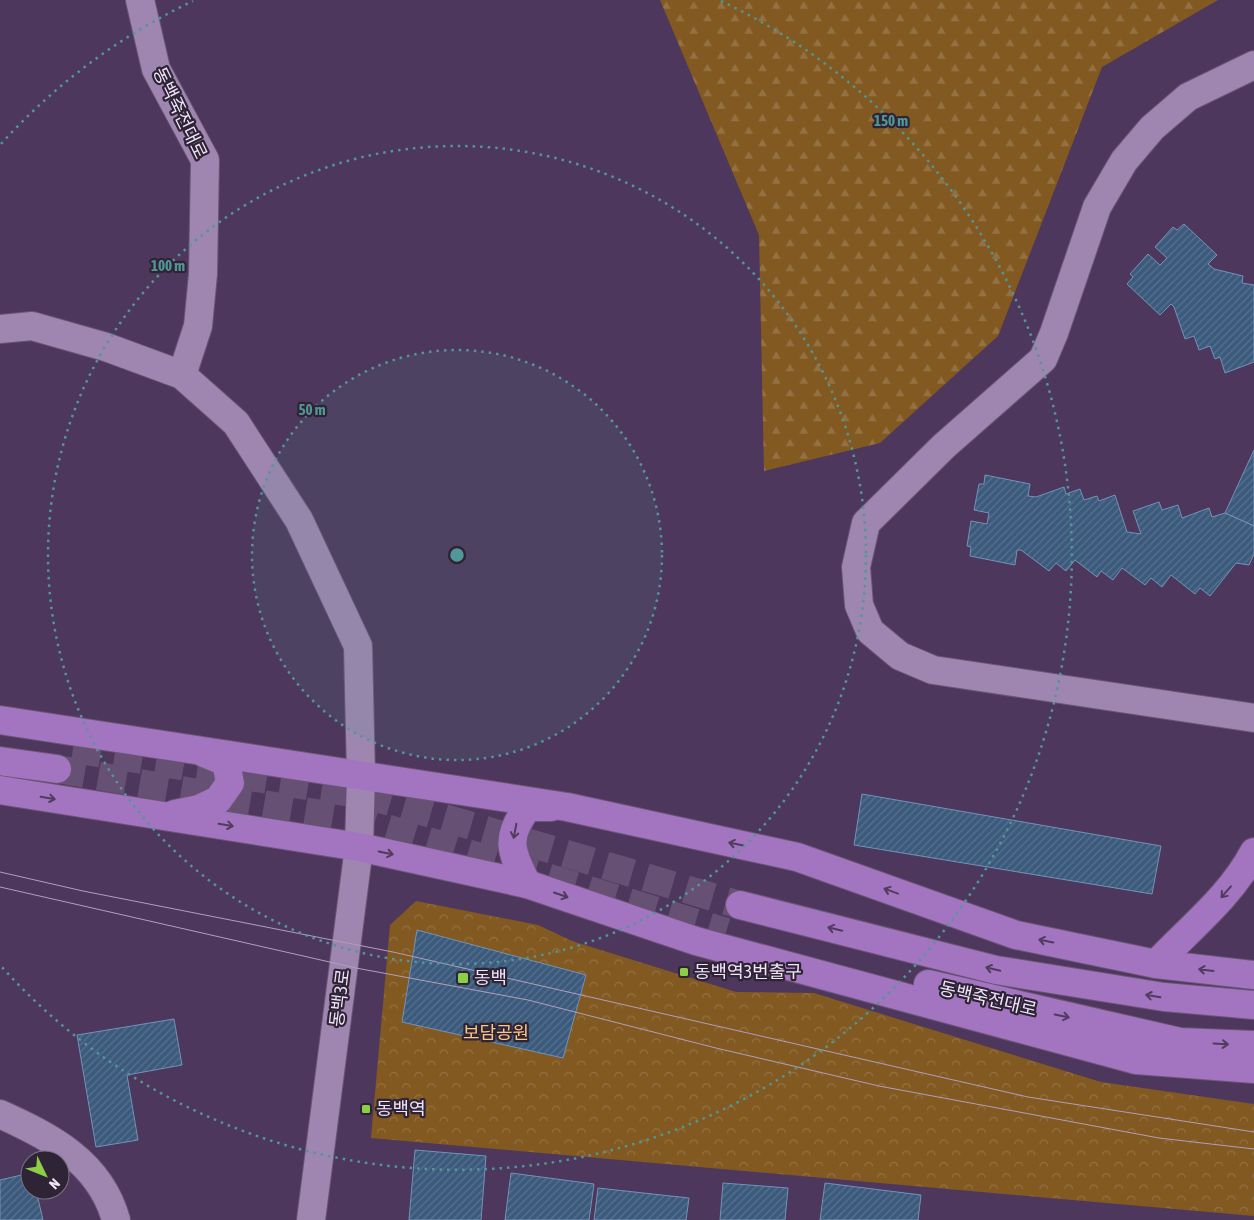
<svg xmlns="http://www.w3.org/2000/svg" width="1254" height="1220" font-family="'Asap Condensed','Noto Sans KR',sans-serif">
<defs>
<pattern id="forest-firs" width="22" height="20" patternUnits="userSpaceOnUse" patternTransform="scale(1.25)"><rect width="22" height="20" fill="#825921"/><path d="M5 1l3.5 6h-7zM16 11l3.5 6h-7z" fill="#947142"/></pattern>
<pattern id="park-crowns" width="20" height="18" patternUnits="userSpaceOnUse" patternTransform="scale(1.25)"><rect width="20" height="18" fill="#825921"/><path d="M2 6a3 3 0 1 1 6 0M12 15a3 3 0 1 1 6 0" fill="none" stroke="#947142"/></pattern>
<pattern id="building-hatch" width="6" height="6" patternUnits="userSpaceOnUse" patternTransform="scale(1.25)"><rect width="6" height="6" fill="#3b5a7c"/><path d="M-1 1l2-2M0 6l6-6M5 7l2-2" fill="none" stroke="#587290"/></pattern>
</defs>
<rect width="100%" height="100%" fill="#4e375c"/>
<!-- forest -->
<path fill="url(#forest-firs)" d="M 660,0 L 1218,0 L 1102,67 L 998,336 L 880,443 L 764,471 L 759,235 Z"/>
<!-- park -->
<path fill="url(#park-crowns)" d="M 416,901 L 538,925 L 572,941 L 736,992 L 814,993 L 1101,1082 L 1254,1104 L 1254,1216 L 371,1138 L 390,925 Z"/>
<!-- building -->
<g fill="url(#building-hatch)" stroke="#7293b8">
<path d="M 1184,224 L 1217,255 L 1208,264 L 1214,269 L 1243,276 L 1242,283 L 1254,285 L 1254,362 L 1225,373 L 1220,357 L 1215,359 L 1210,346 L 1199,350 L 1194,336 L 1185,339 L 1174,307 L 1171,304 L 1160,315 L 1127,284 L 1133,277 L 1130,274 L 1148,254 L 1160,265 L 1167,258 L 1155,247 L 1173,227 L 1177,230 Z"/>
<path d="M 1254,450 L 1254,526 L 1225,513 Z"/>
<path d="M 985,475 L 1030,484 L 1028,496 L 1036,497 L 1064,487 L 1066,494 L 1080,489 L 1084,500 L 1097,496 L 1099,501 L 1115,495 L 1127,532 L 1141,534 L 1133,511 L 1159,502 L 1162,510 L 1178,505 L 1182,518 L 1209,508 L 1212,517 L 1225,513 L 1254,526 L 1254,554 L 1249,565 L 1236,563 L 1210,596 L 1200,588 L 1195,594 L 1171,575 L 1162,587 L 1151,578 L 1145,585 L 1122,568 L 1113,580 L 1101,571 L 1097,577 L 1075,560 L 1066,571 L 1056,563 L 1049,571 L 1021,550 L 1017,550 L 1015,565 L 970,556 L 971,547 L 967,546 L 971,521 L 987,524 L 989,513 L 974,510 L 979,484 L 984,484 Z"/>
<path d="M 862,794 L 1161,846 L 1152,894 L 854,845 Z"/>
<path d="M 417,930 L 586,975 L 563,1058 L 402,1022 Z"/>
<path d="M 174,1019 L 182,1065 L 127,1075 L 138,1140 L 96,1147 L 77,1035 Z"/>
<path d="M 415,1150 L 486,1156 L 481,1220 L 409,1220 Z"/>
<path d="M 30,1173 L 30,1190 L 36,1190 L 43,1220 L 0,1220 L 0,1180 Z"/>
<path d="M 511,1173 L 594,1184 L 589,1220 L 505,1220 Z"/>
<path d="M 723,1183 L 788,1188 L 785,1220 L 720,1220 Z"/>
<path d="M 825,1183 L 921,1195 L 918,1220 L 820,1220 Z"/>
<path d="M 598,1188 L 689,1198 L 686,1220 L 594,1220 Z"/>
</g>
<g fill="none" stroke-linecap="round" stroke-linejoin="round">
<!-- major-tunnel -->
<g stroke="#665174" stroke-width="28" stroke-dasharray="28 14" stroke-linecap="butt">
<path d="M 73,749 L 370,796 L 740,905"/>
<path d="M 57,769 L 363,821 L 726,932"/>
</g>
<!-- minor casing -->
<g stroke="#695575" stroke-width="30">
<g id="minor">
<path d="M 140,0 L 156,69 L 205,160 L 203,274 L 198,326 L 182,375"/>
<path d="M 1254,65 L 1188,97 L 1152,128 L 1124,161 L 1097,207 L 1054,333 L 1043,359 L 944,446 L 866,523 L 856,567 L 859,605 L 870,631 L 900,656 L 933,670 L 1254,718"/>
<path d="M 0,329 L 32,326 L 106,347 L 182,375 L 236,423 L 299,520 L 358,646 L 361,775 L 359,847 L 311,1220"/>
<path d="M 0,1114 C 51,1137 100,1162 116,1220"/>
</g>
</g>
<!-- major casing -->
<g stroke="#695575" stroke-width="30">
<g id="major">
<path d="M 0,720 L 567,807 L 797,857 L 1016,935 L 1156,964 L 1254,975"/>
<path d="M 0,761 L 57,769"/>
<path d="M 0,790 L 359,847 L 527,884 L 696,941 L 1136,1060 L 1254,1069"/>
<path d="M 175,814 L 199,809 L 218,800 L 230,783 L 226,762 L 204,753"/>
<path d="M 527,884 C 511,851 504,838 528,807 L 551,807"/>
<path d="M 740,905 L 996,970 L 1164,997 L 1254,1005"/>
<path d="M 1156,964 C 1190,928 1231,896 1254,852"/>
<path d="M 928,984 L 1180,1042 L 1254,1045"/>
</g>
</g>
<!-- minor -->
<use href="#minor" stroke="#9f86b0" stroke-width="28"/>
<!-- major -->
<use href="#major" stroke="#a374c0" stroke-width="28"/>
<!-- tram -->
<g stroke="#b09fbc" stroke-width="1">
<path d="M 0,872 L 83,891 L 393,952 L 1028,1097 L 1254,1132"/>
<path d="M 0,887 L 356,968 L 528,1000 L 716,1048 L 879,1086 L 1159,1138 L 1254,1149"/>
</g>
</g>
<!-- one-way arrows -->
<defs><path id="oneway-shaft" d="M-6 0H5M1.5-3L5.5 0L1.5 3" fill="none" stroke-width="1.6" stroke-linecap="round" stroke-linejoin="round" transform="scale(1.25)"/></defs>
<g stroke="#513c5f">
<use href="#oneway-shaft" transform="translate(48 798) rotate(9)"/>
<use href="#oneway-shaft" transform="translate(226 825) rotate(9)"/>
<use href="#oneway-shaft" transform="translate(515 831) rotate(101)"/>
<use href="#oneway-shaft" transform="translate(736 844) rotate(-168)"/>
<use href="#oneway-shaft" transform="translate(386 853) rotate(12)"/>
<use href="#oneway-shaft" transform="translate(891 891) rotate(-160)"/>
<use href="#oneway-shaft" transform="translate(1226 892) rotate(131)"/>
<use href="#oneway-shaft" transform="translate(561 895) rotate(19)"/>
<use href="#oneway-shaft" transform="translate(835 929) rotate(-166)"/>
<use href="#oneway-shaft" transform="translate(1046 941) rotate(-168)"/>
<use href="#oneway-shaft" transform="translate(993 969) rotate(-167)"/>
<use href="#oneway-shaft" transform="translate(1206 970) rotate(-173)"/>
<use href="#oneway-shaft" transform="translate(1153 996) rotate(-171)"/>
<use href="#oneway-shaft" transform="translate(1062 1016) rotate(12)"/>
<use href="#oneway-shaft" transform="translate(1221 1044) rotate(3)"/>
</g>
<!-- distance rings -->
<circle cx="457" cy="555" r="205" fill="#529798" fill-opacity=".12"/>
<g fill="none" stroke="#529798" stroke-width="2.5" stroke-dasharray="2.5 5">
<circle cx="457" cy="555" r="205"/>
<circle cx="457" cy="555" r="409"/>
<path d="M1 144A614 614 0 0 1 193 1M721 1A614 614 0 1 1 1 966"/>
</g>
<!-- markers -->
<g fill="#8cce45" stroke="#2e2435" stroke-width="2">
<rect x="679" y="967" width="10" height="10" rx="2.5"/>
<rect x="457" y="972" width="12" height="12" rx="2.5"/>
<rect x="361" y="1104" width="10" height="10" rx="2.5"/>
</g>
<g text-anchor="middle" stroke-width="4.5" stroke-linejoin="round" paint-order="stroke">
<!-- street labels -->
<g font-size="18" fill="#f0e3fa" stroke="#2e2435">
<text transform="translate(180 113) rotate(64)" y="6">동백죽전대로</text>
<text transform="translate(340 998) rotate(-83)" y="6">동백3로</text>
<text transform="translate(988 999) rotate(13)" y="6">동백죽전대로</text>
</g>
<!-- poi labels -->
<g font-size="18" fill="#f0e3fa" stroke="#2e2435" text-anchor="start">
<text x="694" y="978">동백역3번출구</text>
<text x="474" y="984">동백</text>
<text x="376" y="1115">동백역</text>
</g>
<!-- park labels -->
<g font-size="18" fill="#fcc684" stroke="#2e2435">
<text x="496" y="1039">보담공원</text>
</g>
</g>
<circle cx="457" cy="555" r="8" fill="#529798" stroke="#2e2435" stroke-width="2.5"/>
<g font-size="15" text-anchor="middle" font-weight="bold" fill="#529798" stroke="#2e2435" stroke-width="4.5" stroke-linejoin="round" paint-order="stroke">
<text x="891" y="126">150 m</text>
<text x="168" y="271">100 m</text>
<text x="312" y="415">50 m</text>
</g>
<!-- north arrow -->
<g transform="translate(45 1175) rotate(133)"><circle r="24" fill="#2e2435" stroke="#7c7084"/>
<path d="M0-4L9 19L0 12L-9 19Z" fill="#8cce45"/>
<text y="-8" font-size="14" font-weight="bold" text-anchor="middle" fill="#f0e3fa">N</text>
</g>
</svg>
